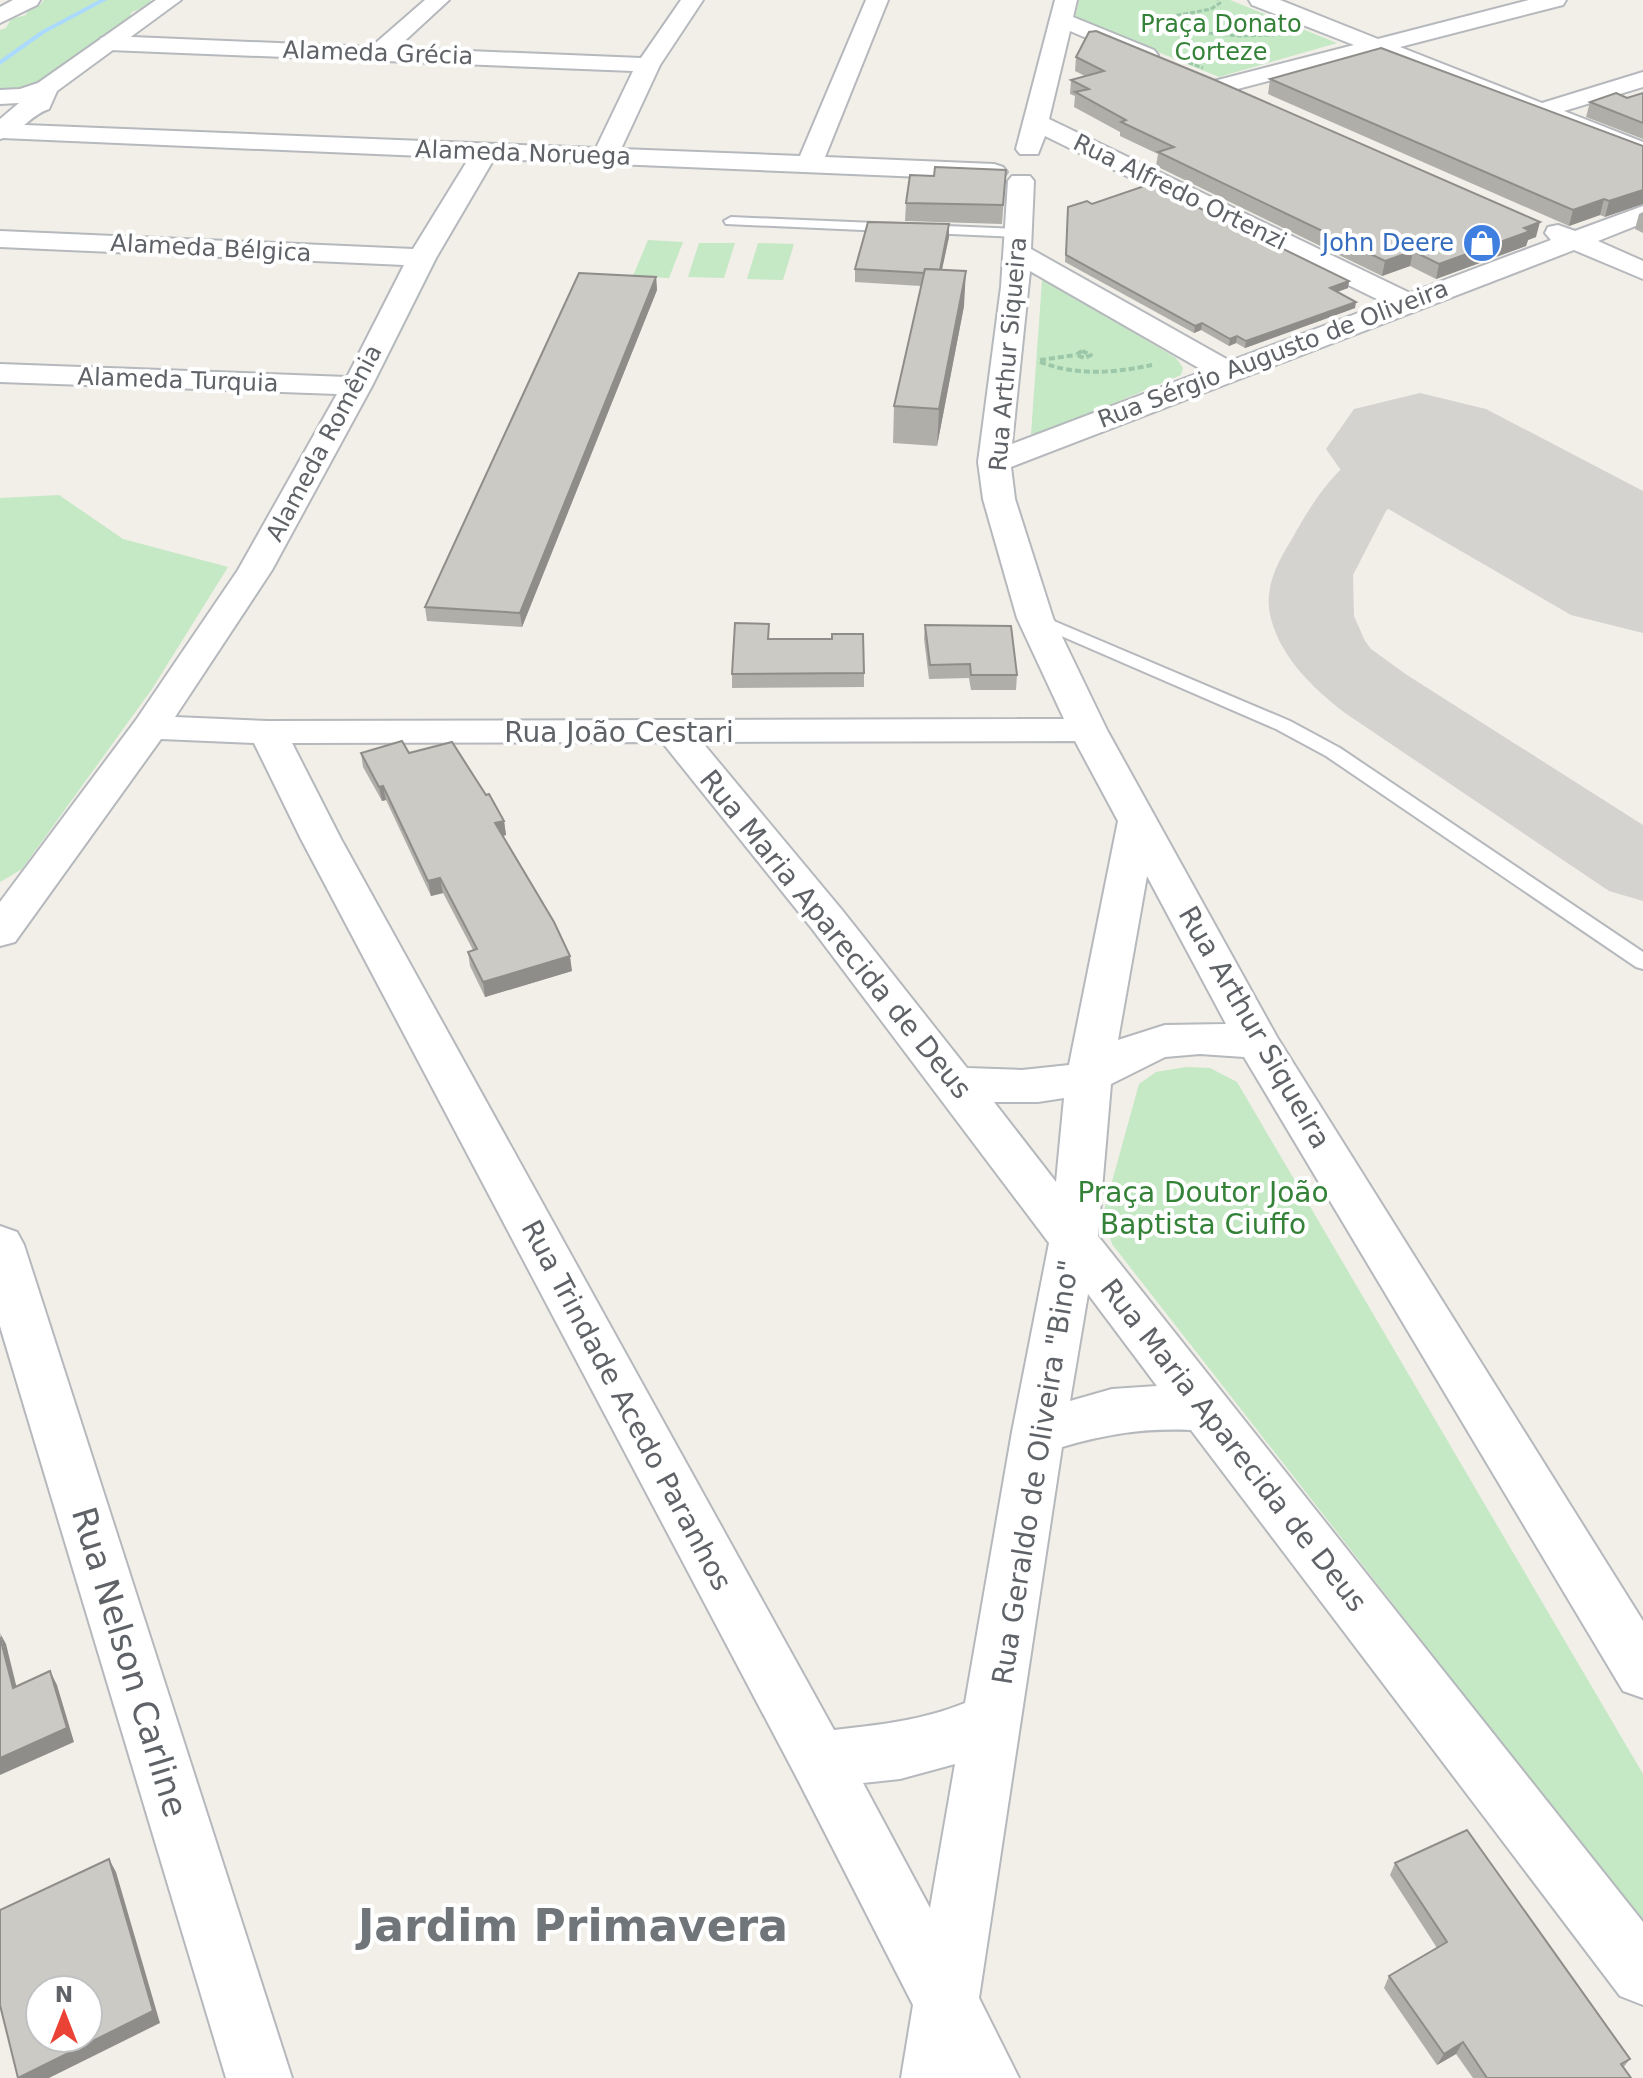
<svg xmlns="http://www.w3.org/2000/svg" width="1643" height="2078" font-family="'DejaVu Sans',sans-serif">
<rect width="100%" height="100%" fill="#f1efe8"/>
<!-- green -->
<g fill="#c5e8c5">
<path d="M 44,0 L 150,0 L 153,4 L 132,12 L 130,15 L 136,18 L 60,66 L 52,80 L 0,100 L 0,30 L 6,28 L 11,19 L 26,15 L 28,10 L 40,5 Z"/>
<path d="M 1079,0 L 1230,0 L 1337,43 L 1219,77 L 1075,18 Z"/>
<path d="M 648,240 L 683,242 L 669,278 L 633,276 Z"/>
<path d="M 699,243 L 735,243 L 724,278 L 688,277 Z"/>
<path d="M 758,243 L 794,244 L 783,280 L 747,279 Z"/>
<path d="M 1042,281 L 1048,281 L 1176,358 L 1183,368 L 1181,375 L 1043,433 L 1031,434 Z"/>
<path d="M 59,495 L 123,539 L 228,567 L 152,689 L 22,869 L 0,882 L 0,498 Z"/>
<path d="M 1186,1067 L 1210,1068 L 1237,1082 L 1643,1774 L 1643,1924 L 1112,1244 L 1103,1214 L 1139,1084 L 1156,1072 Z"/>
</g>
<g fill="none" stroke-linecap="round" stroke-linejoin="round">
<!-- stream -->
<path fill="#aadaff" fill-rule="evenodd" d="M 99,0 L 107,0 L 45,33 L 0,65 L 0,60 L 41,31 Z"/>
<!-- taxiway -->
<path fill="#d4d3d0" fill-rule="evenodd" d="M 1420,426 L 1447,433 L 1458,449 L 1447,465 L 1402,494 L 1386,511 L 1353,575 L 1354,616 L 1365,641 L 1371,649 L 1407,675 L 1643,825 L 1643,901 L 1609,891 L 1345,713 C 1313,688 1282,659 1271,619 C 1263,589 1277,563 1292,539 C 1323,482 1354,443 1420,426 Z"/>
<!-- runway -->
<path fill="#d4d3d0" fill-rule="evenodd" d="M 1420,393 L 1486,409 L 1643,491 L 1643,633 L 1571,615 L 1354,489 L 1326,449 L 1354,409 Z"/>
<!-- service casing -->
<g stroke="#b5b8bc" stroke-width="4">
<g id="service">
<path d="M 731,217 L 1018,229 L 1025,233 L 1018,237 L 726,224 L 724,221 Z"/>
<path d="M 1035,613 L 1290,721 L 1340,748 L 1643,952 L 1643,969 L 1636,967 L 1326,756 L 1276,729 L 1029,622 L 1026,618 Z"/>
</g>
</g>
<!-- minor casing -->
<g stroke="#b5b8bc" stroke-width="4">
<g id="minor">
<path d="M 425,0 L 449,0 L 397,48 L 641,58 L 681,0 L 703,0 L 660,65 L 621,149 L 800,156 L 866,0 L 888,0 L 825,157 L 994,164 L 1003,167 L 1007,172 L 1003,177 L 994,180 L 494,159 L 436,258 L 372,386 L 272,570 L 175,717 L 268,721 L 1064,719 L 1017,618 L 983,499 L 978,462 L 1001,287 L 1008,181 L 1012,176 L 1030,176 L 1034,181 L 1031,249 L 1230,361 L 1385,303 L 1045,136 L 1038,154 L 1020,154 L 1016,149 L 1055,0 L 1077,0 L 1073,17 L 1154,50 L 1158,55 L 1154,60 L 1138,60 L 1070,31 L 1049,119 L 1410,293 L 1551,240 L 1545,233 L 1548,227 L 1558,225 L 1575,231 L 1643,206 L 1643,223 L 1598,241 L 1643,261 L 1643,279 L 1574,250 L 1011,467 L 1015,499 L 1053,618 L 1107,730 L 1277,1037 L 1643,1621 L 1643,1698 L 1623,1691 L 1244,1057 L 1200,1054 L 1165,1057 L 1111,1084 L 1098,1236 L 1643,1922 L 1643,2005 L 1620,1996 L 1191,1430 C 1143,1428 1108,1434 1062,1447 L 979,1998 L 1019,2078 L 901,2078 L 913,2005 L 798,1780 L 301,839 L 254,743 L 161,739 L 15,942 L 0,946 L 0,902 L 136,720 L 238,570 L 337,394 L 0,382 L 0,364 L 347,377 L 404,265 L 0,247 L 0,231 L 413,249 L 469,158 L 2,138 L 0,124 L 596,148 L 633,71 L 109,50 L 101,48 L 98,43 L 101,38 L 109,36 L 371,47 ZM 1030,271 L 1204,371 L 1012,444 ZM 1075,741 L 1118,821 L 1069,1065 L 1022,1070 L 967,1068 L 842,910 L 702,742 ZM 662,742 L 813,930 L 1049,1243 L 1012,1432 L 965,1703 C 923,1720 880,1725 834,1730 L 341,839 L 292,743 ZM 1147,876 L 1226,1024 L 1165,1025 L 1118,1040 ZM 1064,1098 L 1056,1182 L 994,1102 L 1038,1102 ZM 1088,1294 L 1157,1386 L 1112,1389 L 1070,1401 ZM 955,1764 L 930,1908 L 863,1783 L 900,1779 Z"/>
<path d="M 1249,0 L 1280,0 L 1378,39 L 1529,0 L 1566,0 L 1563,5 L 1400,47 L 1542,103 L 1643,72 L 1643,87 L 1564,111 L 1643,142 L 1643,159 L 1375,53 L 1222,93 L 1214,91 L 1210,86 L 1214,81 L 1354,45 L 1252,5 Z"/>
<path d="M 0,1226 L 17,1232 L 24,1245 L 292,2078 L 226,2078 L 0,1326 Z"/>
</g>
</g>
<!-- tertiary casing -->
<g stroke="#b5b8bc" stroke-width="4">
<g id="tertiary">
<path d="M 13,0 L 40,0 L 37,5 L 0,23 L 0,7 Z"/>
<path d="M 156,0 L 181,0 L 57,91 L 49,109 C 30,115 19,135 0,139 L 0,119 L 19,103 L 0,104 L 0,90 L 20,89 L 38,83 Z"/>
</g>
</g>
<!-- path-far1 -->
<g stroke="#9cc7a9" stroke-width="3" stroke-dasharray="5 2" stroke-linecap="butt">
<path d="M 1211,9 L 1220,3 L 1218,0"/>
<path d="M 1142,22 L 1211,9"/>
<path d="M 1160,29 L 1239,36 L 1274,35"/>
<path d="M 1175,51 L 1187,57 L 1211,61"/>
<path d="M 1175,58 L 1203,68"/>
</g>
<!-- path -->
<g stroke="#9cc7a9" stroke-width="4" stroke-dasharray="6 3" stroke-linecap="butt">
<path d="M 1082,351 L 1091,355 L 1085,358 L 1076,355 Z"/>
<path d="M 1040,360 L 1076,355"/>
<path d="M 1040,362 C 1077,376 1114,373 1152,365"/>
</g>
<!-- service -->
<use href="#service" fill="#fff" fill-rule="evenodd"/>
<!-- minor -->
<use href="#minor" fill="#fff" fill-rule="evenodd"/>
<!-- tertiary -->
<use href="#tertiary" fill="#fff" fill-rule="evenodd"/>
</g>
<!-- wall -->
<g fill="#afaea9">
<path d="M 1076,57 L 1536,237 L 1528,240 L 1526,246 L 1436,279 L 1410,266 L 1382,276 L 1156,166 L 1158,154 L 1120,136 L 1120,132 L 1074,107 L 1075,96 L 1070,94 L 1071,80 L 1085,76 L 1075,71 Z"/>
<path d="M 1270,79 L 1643,146 L 1605,217 L 1600,215 L 1569,226 L 1268,94 Z"/>
<path d="M 1643,93 L 1643,139 L 1586,117 L 1590,102 L 1627,98 Z"/>
<path d="M 1006,170 L 1002,224 L 905,221 L 906,203 L 934,176 Z"/>
<path d="M 1092,204 L 1349,281 L 1348,288 L 1337,292 L 1355,308 L 1245,348 L 1236,343 L 1229,346 L 1201,330 L 1194,333 L 1065,262 L 1068,207 Z"/>
<path d="M 1643,212 L 1643,233 L 1635,229 L 1639,214 Z"/>
<path d="M 949,224 L 949,237 L 942,270 L 964,306 L 937,446 L 893,443 L 894,406 L 921,286 L 855,282 L 855,269 Z"/>
<path d="M 656,277 L 657,290 L 522,627 L 427,621 L 425,607 Z"/>
<path d="M 925,625 L 1017,675 L 1016,690 L 971,690 L 969,678 L 929,679 L 924,639 Z"/>
<path d="M 769,639 L 832,639 L 864,673 L 864,687 L 732,688 L 732,674 Z"/>
<path d="M 361,753 L 409,753 L 486,795 L 504,821 L 506,835 L 503,836 L 572,971 L 485,997 L 470,966 L 468,952 L 473,950 L 443,893 L 431,896 L 386,800 L 382,801 L 363,767 Z"/>
<path d="M 1395,1863 L 1630,2059 L 1623,2068 L 1631,2078 L 1473,2078 L 1456,2054 L 1437,2065 L 1384,1988 L 1389,1976 L 1437,1948 L 1390,1875 Z"/>
</g>
<!-- shaded-wall -->
<g fill="#8f8d8a">
<path d="M 1643,190 L 1643,204 L 1605,217 L 1609,201 Z"/>
<path d="M 1604,199 L 1600,215 L 1569,226 L 1573,210 Z"/>
<path d="M 1540,222 L 1536,237 L 1528,240 L 1526,246 L 1436,279 L 1439,264 Z"/>
<path d="M 949,224 L 949,237 L 938,287 L 939,274 Z"/>
<path d="M 1413,251 L 1410,266 L 1382,276 L 1385,261 Z"/>
<path d="M 966,271 L 964,306 L 937,446 L 939,409 Z"/>
<path d="M 656,277 L 657,290 L 522,627 L 520,613 Z"/>
<path d="M 1349,281 L 1348,288 L 1329,295 L 1330,288 Z"/>
<path d="M 1356,302 L 1355,308 L 1245,348 L 1246,341 Z"/>
<path d="M 1202,323 L 1201,330 L 1194,333 L 1195,326 Z"/>
<path d="M 1237,336 L 1236,343 L 1229,346 L 1230,339 Z"/>
<path d="M 383,786 L 386,800 L 382,801 L 379,787 Z"/>
<path d="M 504,821 L 506,835 L 497,838 L 495,823 Z"/>
<path d="M 440,878 L 443,893 L 431,896 L 428,881 Z"/>
<path d="M 570,956 L 572,971 L 485,997 L 483,982 Z"/>
<path d="M 0,1633 L 6,1644 L 20,1701 L 13,1688 Z"/>
<path d="M 50,1671 L 57,1685 L 74,1742 L 0,1775 L 0,1758 Z"/>
<path d="M 109,1859 L 116,1872 L 160,2023 L 49,2078 L 18,2078 Z"/>
<path d="M 1463,2042 L 1456,2054 L 1437,2065 L 1444,2054 Z"/>
</g>
<!-- building -->
<g fill="#cccac5" stroke="#8f8d8a" stroke-width="2" fill-rule="evenodd">
<path d="M 1096,31 L 1215,80 L 1540,222 L 1524,228 L 1530,231 L 1439,264 L 1413,251 L 1385,261 L 1158,152 L 1174,147 L 1121,122 L 1126,120 L 1075,92 L 1089,89 L 1071,80 L 1104,71 L 1076,57 L 1089,32 Z"/>
<path d="M 1381,48 L 1643,146 L 1643,190 L 1609,201 L 1604,199 L 1573,210 L 1270,79 Z"/>
<path d="M 1616,93 L 1627,98 L 1643,93 L 1643,123 L 1590,102 Z"/>
<path d="M 935,167 L 1006,170 L 1003,205 L 906,203 L 910,175 L 934,176 Z"/>
<path d="M 1150,184 L 1349,281 L 1330,288 L 1356,302 L 1246,341 L 1237,336 L 1230,339 L 1202,323 L 1195,326 L 1066,255 L 1068,207 L 1087,201 L 1092,204 Z"/>
<path d="M 868,222 L 949,224 L 940,270 L 925,269 L 924,273 L 855,269 Z"/>
<path d="M 925,269 L 966,271 L 939,409 L 894,406 Z"/>
<path d="M 579,273 L 656,277 L 520,613 L 425,607 Z"/>
<path d="M 735,623 L 769,624 L 768,639 L 832,639 L 832,634 L 863,634 L 864,673 L 732,674 Z"/>
<path d="M 925,625 L 1011,626 L 1017,675 L 971,675 L 970,664 L 930,665 Z"/>
<path d="M 402,741 L 409,753 L 452,742 L 486,795 L 489,794 L 504,821 L 495,823 L 554,922 L 570,956 L 483,982 L 468,952 L 477,949 L 440,878 L 428,881 L 383,786 L 379,787 L 361,753 Z"/>
<path d="M 0,1637 L 13,1688 L 50,1671 L 67,1728 L 0,1758 Z"/>
<path d="M 1467,1830 L 1630,2059 L 1621,2064 L 1631,2078 L 1487,2078 L 1463,2042 L 1444,2054 L 1389,1976 L 1447,1942 L 1395,1863 Z"/>
<path d="M 109,1859 L 153,2011 L 18,2078 L 0,2005 L 0,1910 ZM 40,1990 L 88,1990 L 88,2038 L 40,2038 Z"/>
</g>
<!-- icons -->
<defs>
<g id="shop-disc" transform="scale(2)"><circle r="9.5" fill="#3f7fe0" stroke="#fff"/><path d="M-5-2.5h2.3a2.7 3.5 0 0 1 5.4 0H5L5.5 6h-11ZM-1.5-2.5h3a1.5 2.3 0 0 0-3 0Z" fill="#fff"/></g>
</defs>
<g fill-rule="evenodd">
<use href="#shop-disc" x="1482" y="243"/>
</g>
<g text-anchor="middle" stroke-width="8" stroke-linejoin="round" paint-order="stroke">
<!-- far-park labels -->
<g font-size="24" fill="#348238" stroke="#fff">
<text x="1221" y="32">Praça Donato<tspan x="1221" dy="28">Corteze</tspan></text>
</g>
<!-- far-street labels -->
<g font-size="24" fill="#5f6368" stroke="#fff">
<text transform="translate(378 53) rotate(2)" y="8">Alameda Grécia</text>
<text transform="translate(523 153) rotate(2)" y="8">Alameda Noruega</text>
<text transform="translate(1180 192) rotate(26)" y="8">Rua Alfredo Ortenzi</text>
<text transform="translate(211 248) rotate(3)" y="8">Alameda Bélgica</text>
<text transform="translate(1008 354) rotate(-85)" y="8">Rua Arthur Siqueira</text>
<text transform="translate(1273 354) rotate(-21)" y="8">Rua Sérgio Augusto de Oliveira</text>
<text transform="translate(178 380) rotate(2)" y="8">Alameda Turquia</text>
<text transform="translate(324 443) rotate(-62)" y="8">Alameda Romênia</text>
</g>
<!-- far-shop labels -->
<g font-size="24" fill="#366cbe" stroke="#fff" text-anchor="end">
<text x="1454" y="251">John Deere</text>
</g>
<!-- street labels -->
<g font-size="28" fill="#5f6368" stroke="#fff">
<text x="619" y="742">Rua João Cestari</text>
<text transform="translate(836 934) rotate(51)" y="10">Rua Maria Aparecida de Deus</text>
<text transform="translate(1255 1027) rotate(60)" y="10">Rua Arthur Siqueira</text>
<text transform="translate(627 1405) rotate(62)" y="10">Rua Trindade Acedo Paranhos</text>
<text transform="translate(1234 1445) rotate(52)" y="10">Rua Maria Aparecida de Deus</text>
<text transform="translate(1035 1472) rotate(-81)" y="10">Rua Geraldo de Oliveira "Bino"</text>
</g>
<!-- park labels -->
<g font-size="28" fill="#348238" stroke="#fff">
<text x="1203" y="1202">Praça Doutor João<tspan x="1203" dy="32">Baptista Ciuffo</tspan></text>
</g>
<!-- near-street labels -->
<g font-size="34" fill="#5f6368" stroke="#fff">
<text transform="translate(130 1662) rotate(73)" y="12">Rua Nelson Carline</text>
</g>
<!-- near-district labels -->
<g font-size="44" font-weight="bold" fill="#70757a" stroke="#fff">
<text x="573" y="1941">Jardim Primavera</text>
</g>
</g>
<!-- north arrow -->
<g transform="translate(64 2014)"><circle r="38" fill="#ffffff" stroke="#bfc1c3" stroke-width="2"/>
<path d="M0-6L14 30L0 20L-14 30Z" fill="#ea4335"/>
<text y="-12" font-size="22" font-weight="bold" text-anchor="middle" fill="#5f6368">N</text>
</g>
</svg>
